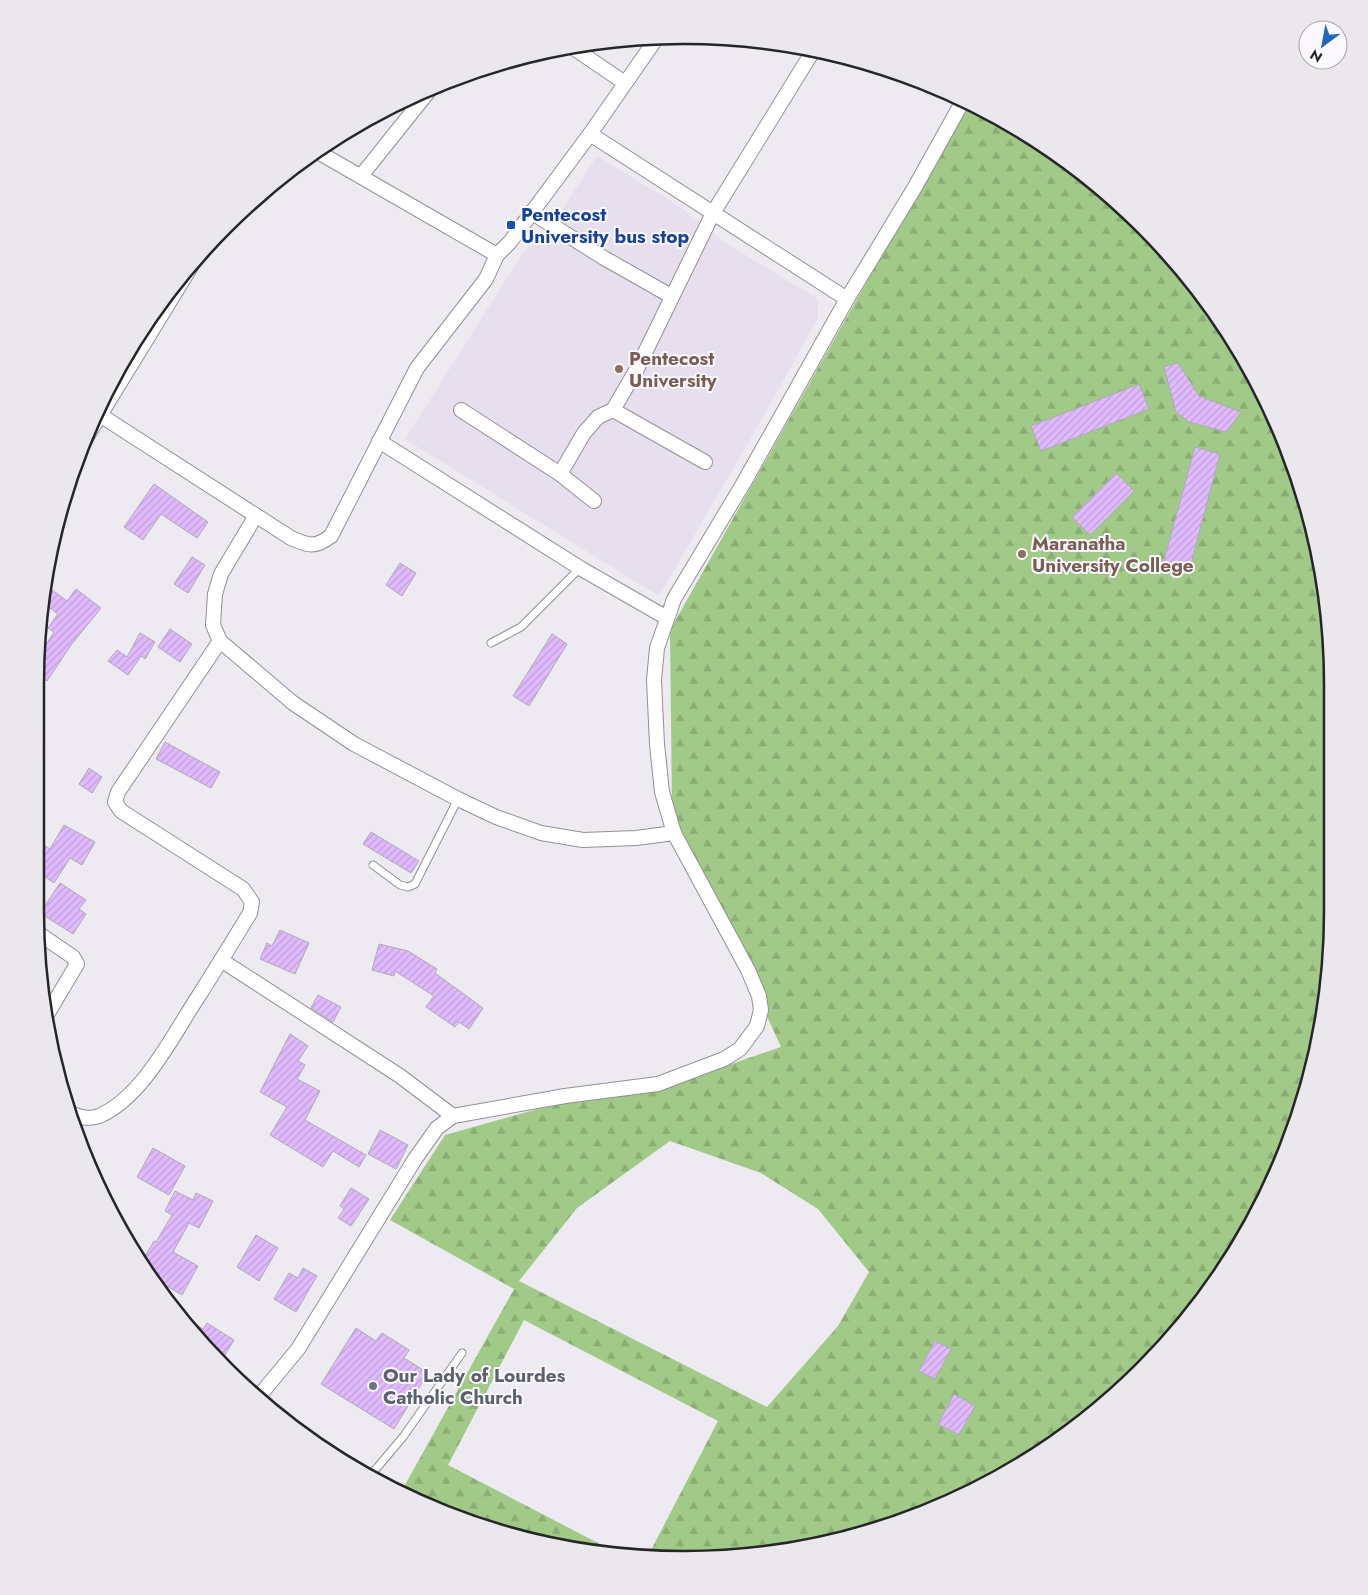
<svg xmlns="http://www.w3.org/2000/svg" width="1368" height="1595" font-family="Jost,sans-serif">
<defs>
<pattern id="forest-firs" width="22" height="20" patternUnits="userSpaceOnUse" patternTransform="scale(1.25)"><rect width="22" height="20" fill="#a1c987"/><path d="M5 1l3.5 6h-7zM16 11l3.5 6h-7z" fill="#8aac75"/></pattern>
<pattern id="building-hatch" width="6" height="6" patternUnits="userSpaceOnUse" patternTransform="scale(1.25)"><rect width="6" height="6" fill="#e0bafd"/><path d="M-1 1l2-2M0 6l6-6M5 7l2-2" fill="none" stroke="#c0a0d9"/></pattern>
</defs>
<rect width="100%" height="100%" fill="#eeeaf1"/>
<!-- built -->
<path fill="#e7dfed" d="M 597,156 L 677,205 L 721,240 L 818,299 L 818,318 L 762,419 L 659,596 L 405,439 L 523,253 L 552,225 Z"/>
<!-- forest -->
<path fill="url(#forest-firs)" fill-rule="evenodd" d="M 969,101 L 1079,169 L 1172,256 L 1246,359 L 1298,475 L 1332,641 L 1333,911 L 1321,1037 L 1284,1159 L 1224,1271 L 1143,1370 L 1044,1451 L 893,1525 L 727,1559 L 648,1556 L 718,1421 L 524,1320 L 448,1465 L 621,1555 L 599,1554 L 436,1511 L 401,1492 L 514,1289 L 390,1220 L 445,1135 L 559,1103 L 652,1091 L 781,1047 L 672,809 L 670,630 ZM 670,1141 L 761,1173 L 818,1209 L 869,1272 L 838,1326 L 767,1407 L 519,1281 L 577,1208 Z"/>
<!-- building -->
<g fill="url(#building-hatch)" stroke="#aeabb1">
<path d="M 1178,363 L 1199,396 L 1241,412 L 1226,432 L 1189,422 L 1176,412 L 1164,367 Z"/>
<path d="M 1139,384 L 1149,409 L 1041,451 L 1031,426 Z"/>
<path d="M 1195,447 L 1220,454 L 1189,571 L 1163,564 Z"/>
<path d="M 1116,473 L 1134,491 L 1090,535 L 1072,517 Z"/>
<path d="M 154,484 L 208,522 L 197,538 L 161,514 L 143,540 L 124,527 Z"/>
<path d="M 192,557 L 205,565 L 188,593 L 174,584 Z"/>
<path d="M 400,563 L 416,573 L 402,596 L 386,585 Z"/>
<path d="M 44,584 L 67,601 L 76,589 L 101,608 L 71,645 L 47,681 L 39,675 L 40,654 L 54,632 L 48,628 L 58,614 L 40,601 Z"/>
<path d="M 170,629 L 192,644 L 180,662 L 158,647 Z"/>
<path d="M 140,633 L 155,642 L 145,659 L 141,656 L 128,675 L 108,661 L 117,650 L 127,657 Z"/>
<path d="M 552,634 L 567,644 L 529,706 L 513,696 Z"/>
<path d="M 165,742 L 220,772 L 211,788 L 156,759 Z"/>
<path d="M 89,768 L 102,777 L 92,793 L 79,784 Z"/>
<path d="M 64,825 L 95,842 L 82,865 L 70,858 L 54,883 L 36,871 L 36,840 L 50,849 Z"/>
<path d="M 371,832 L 419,861 L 411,873 L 363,844 Z"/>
<path d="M 60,883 L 86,900 L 79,909 L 86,914 L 73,934 L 40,913 Z"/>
<path d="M 280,930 L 309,943 L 295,974 L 260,959 L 267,943 L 272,946 Z"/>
<path d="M 379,944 L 408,951 L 437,969 L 435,973 L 483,1008 L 469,1029 L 459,1022 L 455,1027 L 426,1007 L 434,996 L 395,971 L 394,976 L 372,970 Z"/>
<path d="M 318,995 L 341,1007 L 333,1022 L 311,1008 Z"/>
<path d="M 290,1034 L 308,1046 L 298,1061 L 305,1065 L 297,1079 L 320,1091 L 305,1120 L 366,1155 L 359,1167 L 333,1151 L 323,1167 L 270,1135 L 287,1107 L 260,1092 Z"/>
<path d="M 380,1130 L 408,1145 L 396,1169 L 368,1154 Z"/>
<path d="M 153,1148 L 185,1166 L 169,1195 L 137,1177 Z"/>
<path d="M 351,1188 L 369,1199 L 351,1226 L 338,1218 L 344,1209 L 340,1206 Z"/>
<path d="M 175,1191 L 193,1200 L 196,1193 L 213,1201 L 199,1228 L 189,1223 L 173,1252 L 198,1266 L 182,1295 L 157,1280 L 143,1260 L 154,1241 L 156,1242 L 172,1215 L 165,1211 Z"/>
<path d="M 256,1235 L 278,1248 L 259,1281 L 237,1267 Z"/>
<path d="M 303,1268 L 317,1276 L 296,1312 L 274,1299 L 289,1273 L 298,1278 Z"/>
<path d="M 180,1314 L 203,1329 L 207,1323 L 234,1340 L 221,1361 L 196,1339 Z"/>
<path d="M 356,1328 L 376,1341 L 382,1333 L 409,1350 L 404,1358 L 428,1373 L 394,1429 L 321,1384 Z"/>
<path d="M 935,1341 L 951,1349 L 935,1379 L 919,1371 Z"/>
<path d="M 954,1394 L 975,1406 L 959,1435 L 938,1424 Z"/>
</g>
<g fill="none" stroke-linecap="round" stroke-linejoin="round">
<!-- service casing -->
<g stroke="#928f95" stroke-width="9">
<g id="service">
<path d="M 1237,353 L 1239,350"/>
<path d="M 491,643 L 521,627 L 580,568"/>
<path d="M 373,865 L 400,885 L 408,887 L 415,884 L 458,799"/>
<path d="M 370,1476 L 403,1437 L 462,1353"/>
</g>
</g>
<!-- minor casing -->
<g stroke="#928f95" stroke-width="16">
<g id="minor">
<path d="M 572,47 L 625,83"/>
<path d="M 590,134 L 847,299"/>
<path d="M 318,152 L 497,255"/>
<path d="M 361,176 L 429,91"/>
<path d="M 531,212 L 604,258 L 671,296"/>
<path d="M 461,410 L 560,474 L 594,501"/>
<path d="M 613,410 L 705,462"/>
<path d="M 100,415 L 291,538 C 309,546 315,548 331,536 L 417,368 L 486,279 L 497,255 L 510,242 L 590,134 L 656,39"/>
<path d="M 379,441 L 580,568 L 667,618"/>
<path d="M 83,443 L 192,265"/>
<path d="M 560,474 L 584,433 L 598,417 L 613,410 L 638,367 L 713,213 L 813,51"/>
<path d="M 255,517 L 221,574 L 215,594 L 213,625 L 220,641 L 293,703 L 354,744 L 458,799 L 496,817 L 541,833 L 583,840 L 636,838 L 674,833"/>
<path d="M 38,933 L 73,957 L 77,964 L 48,1013"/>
<path d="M 221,960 L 400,1076 L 453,1116"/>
<path d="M 70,1113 C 80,1117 88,1120 99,1116 C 143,1097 173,1035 198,997 C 216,969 233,941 250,913 L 252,902 L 243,889 L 121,811 L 115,802 L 118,792 L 220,641"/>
<path d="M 260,1395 L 298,1349 L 415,1159 L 437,1128 L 453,1116 L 565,1096 L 658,1084 L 724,1059 L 740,1049 L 757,1026 L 761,1010 L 759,996 L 748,970 L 674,833 L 662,792 L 657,744 L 654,680 L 657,648 L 674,599 L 743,484 L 847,299 L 915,187 L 964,99"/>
</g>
</g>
<!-- service -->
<use href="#service" stroke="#fff" stroke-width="7"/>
<!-- minor -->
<use href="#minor" stroke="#fff" stroke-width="14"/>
</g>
<!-- markers -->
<rect fill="#1a4fb4" stroke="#fbf8fe" stroke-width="2" x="506" y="220" width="10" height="10" rx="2.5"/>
<g fill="#8d6e63" stroke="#fbf8fe" stroke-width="2">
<circle cx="619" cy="369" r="5"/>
<circle cx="1022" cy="554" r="5"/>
</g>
<circle fill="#6b7280" stroke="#fbf8fe" stroke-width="2" cx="373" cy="1386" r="5"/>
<g text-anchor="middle" stroke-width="4" stroke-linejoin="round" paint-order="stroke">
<!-- transit labels -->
<g font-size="19" font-weight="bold" fill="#164399" stroke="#fbf8fe" text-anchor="start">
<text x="521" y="221">Pentecost<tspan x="521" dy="22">University bus stop</tspan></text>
</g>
<!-- education labels -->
<g font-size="19" font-weight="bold" fill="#785e54" stroke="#fbf8fe" text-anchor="start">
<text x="629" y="365">Pentecost<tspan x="629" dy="22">University</tspan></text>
<text x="1032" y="550">Maranatha<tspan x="1032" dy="22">University College</tspan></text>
</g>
<!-- worship labels -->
<g font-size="19" font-weight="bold" fill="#5b616d" stroke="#fbf8fe" text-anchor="start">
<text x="383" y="1382">Our Lady of Lourdes<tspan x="383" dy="22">Catholic Church</tspan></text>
</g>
</g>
<!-- crop -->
<path d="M0 0H1368V1595H0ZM684 44H684A640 640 0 0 1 1324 684V911A640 640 0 0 1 684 1551H684A640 640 0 0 1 44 911V684A640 640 0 0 1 684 44Z" fill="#eae7ed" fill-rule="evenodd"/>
<path fill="none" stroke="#262527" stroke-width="2.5" d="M684 44H684A640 640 0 0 1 1324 684V911A640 640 0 0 1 684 1551H684A640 640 0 0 1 44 911V684A640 640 0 0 1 684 44Z"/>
<!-- north arrow -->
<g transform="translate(1323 45) rotate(212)"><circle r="24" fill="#fbf8fe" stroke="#a6a4a8"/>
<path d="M0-4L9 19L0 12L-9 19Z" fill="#2369ba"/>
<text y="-8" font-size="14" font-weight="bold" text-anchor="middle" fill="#262527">N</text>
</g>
</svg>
